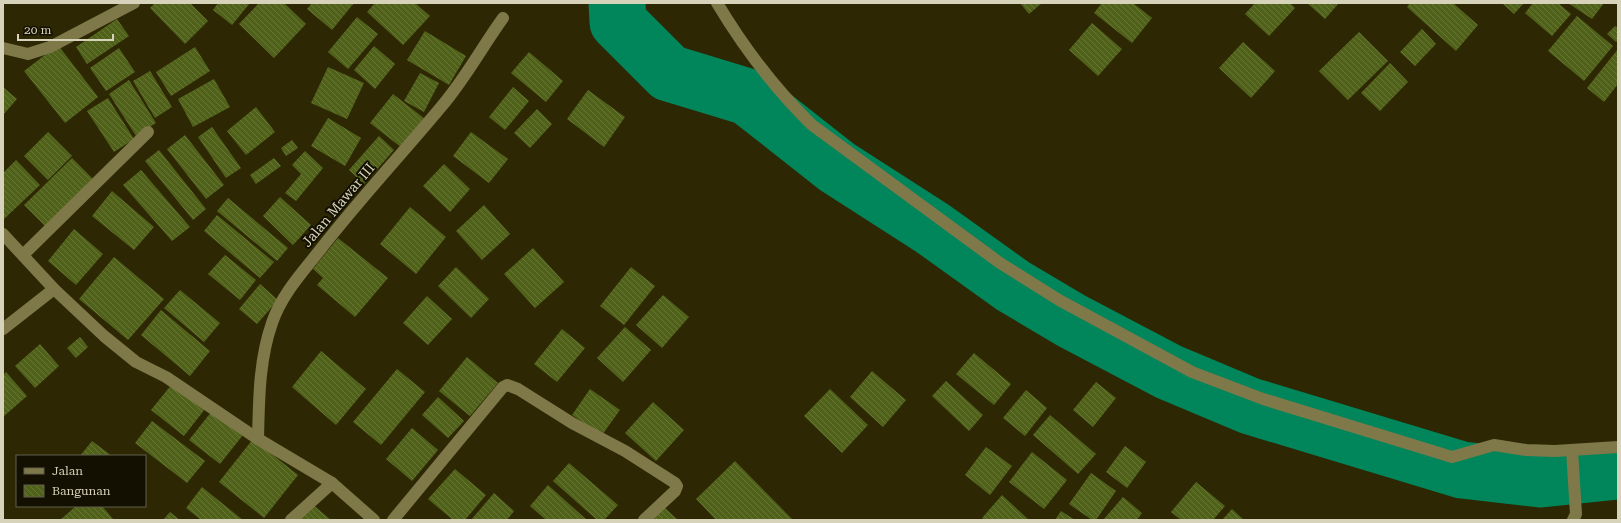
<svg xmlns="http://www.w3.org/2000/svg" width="1621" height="523" font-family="'Roboto Serif',serif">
<defs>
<pattern id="building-back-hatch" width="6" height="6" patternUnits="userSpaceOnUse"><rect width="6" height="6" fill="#50611a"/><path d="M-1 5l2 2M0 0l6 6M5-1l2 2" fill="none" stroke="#687739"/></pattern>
</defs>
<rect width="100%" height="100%" fill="#2d2803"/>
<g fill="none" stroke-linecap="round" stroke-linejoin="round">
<!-- river -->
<path stroke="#00865a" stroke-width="57" d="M 617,3 L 618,22 L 669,73 L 748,97 L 837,167 L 932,228 L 1013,286 L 1072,321 L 1169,372 L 1250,406 L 1462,470 L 1541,479 L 1618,471"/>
</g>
<!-- building -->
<g fill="url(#building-back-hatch)">
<path d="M 155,3 L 190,3 L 208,21 L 185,44 L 150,8 Z"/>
<path d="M 218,3 L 250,3 L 232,25 L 213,10 Z"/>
<path d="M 259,3 L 284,3 L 306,24 L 274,58 L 239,24 Z"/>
<path d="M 312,3 L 354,3 L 332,30 L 307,9 Z"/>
<path d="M 375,3 L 415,3 L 430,16 L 403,45 L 367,12 Z"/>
<path d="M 1020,3 L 1042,3 L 1029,14 Z"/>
<path d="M 1102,3 L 1133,3 L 1152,18 L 1132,43 L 1094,13 Z"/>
<path d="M 1255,3 L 1290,3 L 1295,8 L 1269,36 L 1245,14 Z"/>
<path d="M 1307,3 L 1339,3 L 1325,19 Z"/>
<path d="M 1410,3 L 1453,3 L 1478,25 L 1456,51 L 1407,7 Z"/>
<path d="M 1502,3 L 1524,3 L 1514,14 Z"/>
<path d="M 1533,3 L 1558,3 L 1571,14 L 1552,36 L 1525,13 Z"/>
<path d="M 1568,3 L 1604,3 L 1592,19 Z"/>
<path d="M 1577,16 L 1613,46 L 1584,81 L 1548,51 Z"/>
<path d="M 357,17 L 378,34 L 348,69 L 328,52 Z"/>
<path d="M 117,19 L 129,36 L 87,64 L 76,47 Z"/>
<path d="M 1092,23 L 1122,49 L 1098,76 L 1069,50 Z"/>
<path d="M 1615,26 L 1618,28 L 1618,40 L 1616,42 L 1607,34 Z"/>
<path d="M 1422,29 L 1436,44 L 1415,66 L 1400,52 Z"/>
<path d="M 425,31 L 466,56 L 449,85 L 407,60 Z"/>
<path d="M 1359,32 L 1388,61 L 1348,100 L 1319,71 Z"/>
<path d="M 1243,42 L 1275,71 L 1251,98 L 1219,68 Z"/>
<path d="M 58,45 L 98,97 L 65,123 L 24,71 Z"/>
<path d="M 374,46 L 395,64 L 375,89 L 354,70 Z"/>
<path d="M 195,47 L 210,71 L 171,96 L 156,72 Z"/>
<path d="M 119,48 L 135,72 L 106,91 L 90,68 Z"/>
<path d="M 1618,49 L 1618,84 L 1604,102 L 1587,88 Z"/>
<path d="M 529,52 L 563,81 L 546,102 L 511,73 Z"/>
<path d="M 1390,63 L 1408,82 L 1380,111 L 1361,93 Z"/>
<path d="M 328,67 L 364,83 L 347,119 L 311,103 Z"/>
<path d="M 150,71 L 172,107 L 155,118 L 133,81 Z"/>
<path d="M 420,73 L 439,83 L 424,112 L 404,101 Z"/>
<path d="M 214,79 L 230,107 L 193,127 L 178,99 Z"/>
<path d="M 129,80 L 156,123 L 136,136 L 109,94 Z"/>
<path d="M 3,87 L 17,99 L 3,115 Z"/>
<path d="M 513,87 L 529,101 L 505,130 L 489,117 Z"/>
<path d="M 588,90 L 625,117 L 604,147 L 567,119 Z"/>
<path d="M 393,94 L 425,119 L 402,148 L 370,123 Z"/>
<path d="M 108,98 L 134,139 L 114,152 L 87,111 Z"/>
<path d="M 256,107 L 275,132 L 246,155 L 227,131 Z"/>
<path d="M 537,109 L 552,124 L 530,148 L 514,133 Z"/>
<path d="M 328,118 L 361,138 L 345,166 L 311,146 Z"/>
<path d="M 212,127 L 241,168 L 226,178 L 198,137 Z"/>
<path d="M 48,132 L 72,156 L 48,180 L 24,156 Z"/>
<path d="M 471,132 L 508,159 L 489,183 L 453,156 Z"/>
<path d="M 185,135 L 224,185 L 206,199 L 167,149 Z"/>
<path d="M 379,136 L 394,150 L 364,184 L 349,170 Z"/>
<path d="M 292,140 L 298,148 L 286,156 L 281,148 Z"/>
<path d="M 159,150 L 206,209 L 193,220 L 145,161 Z"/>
<path d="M 305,151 L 323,168 L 296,201 L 285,193 L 301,174 L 292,165 Z"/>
<path d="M 72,158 L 95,181 L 47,228 L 24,205 Z"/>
<path d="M 274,158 L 281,166 L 256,184 L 250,175 Z"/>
<path d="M 16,160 L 40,185 L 3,220 L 3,173 Z"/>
<path d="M 444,164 L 470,189 L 450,212 L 423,186 Z"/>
<path d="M 141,170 L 190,227 L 172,241 L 123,185 Z"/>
<path d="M 112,191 L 154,227 L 134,250 L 92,216 Z"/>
<path d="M 280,197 L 311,225 L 293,245 L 263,216 Z"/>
<path d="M 228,198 L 288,248 L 277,261 L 217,211 Z"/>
<path d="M 484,205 L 510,234 L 482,260 L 456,231 Z"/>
<path d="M 410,207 L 446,237 L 416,274 L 380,244 Z"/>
<path d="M 217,215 L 274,262 L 260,278 L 204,231 Z"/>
<path d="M 74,229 L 103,254 L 76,285 L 48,261 Z"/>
<path d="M 338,238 L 388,278 L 355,317 L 317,285 L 323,278 L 313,269 Z"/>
<path d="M 533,248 L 564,282 L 535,308 L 504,274 Z"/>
<path d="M 225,255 L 256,280 L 240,300 L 208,274 Z"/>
<path d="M 114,257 L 164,299 L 128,340 L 79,299 Z"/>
<path d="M 456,267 L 489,299 L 471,318 L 438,286 Z"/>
<path d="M 631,267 L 655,286 L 624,325 L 600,306 Z"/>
<path d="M 260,284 L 278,300 L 257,324 L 239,309 Z"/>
<path d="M 180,290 L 220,323 L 204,342 L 164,308 Z"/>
<path d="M 663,295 L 689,317 L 662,348 L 636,325 Z"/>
<path d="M 427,296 L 452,319 L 428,345 L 403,323 Z"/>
<path d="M 161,310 L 210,351 L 190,376 L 141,335 Z"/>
<path d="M 625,327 L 651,350 L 623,382 L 597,358 Z"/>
<path d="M 562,329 L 585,348 L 557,382 L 534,364 Z"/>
<path d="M 80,337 L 88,347 L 76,358 L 67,348 Z"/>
<path d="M 40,344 L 59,366 L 35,388 L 15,366 Z"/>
<path d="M 321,351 L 366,389 L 336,425 L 292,387 Z"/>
<path d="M 974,353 L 1011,384 L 994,405 L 956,374 Z"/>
<path d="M 467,357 L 498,383 L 470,416 L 439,391 Z"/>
<path d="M 397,369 L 425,392 L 381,445 L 353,422 Z"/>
<path d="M 872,371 L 906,400 L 883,427 L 850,397 Z"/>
<path d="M 6,372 L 27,396 L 3,417 L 3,375 Z"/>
<path d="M 946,381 L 983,415 L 969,431 L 932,396 Z"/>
<path d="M 1096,382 L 1116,398 L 1093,427 L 1073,410 Z"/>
<path d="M 172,384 L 205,409 L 184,436 L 151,410 Z"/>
<path d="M 590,389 L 620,410 L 602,435 L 572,415 Z"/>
<path d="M 830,389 L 868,425 L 842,453 L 804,416 Z"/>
<path d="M 1026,390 L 1047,408 L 1025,436 L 1003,418 Z"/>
<path d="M 438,397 L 464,421 L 448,438 L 422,415 Z"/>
<path d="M 653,402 L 684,430 L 656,461 L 625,433 Z"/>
<path d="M 212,411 L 243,435 L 220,464 L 189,440 Z"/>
<path d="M 1050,415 L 1096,454 L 1078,474 L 1033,435 Z"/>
<path d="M 152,421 L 205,461 L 187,483 L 135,443 Z"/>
<path d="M 412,428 L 438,450 L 412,481 L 386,459 Z"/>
<path d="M 253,439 L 298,475 L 264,518 L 219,482 Z"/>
<path d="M 92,441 L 112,456 L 80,456 Z"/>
<path d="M 1125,446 L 1146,462 L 1127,488 L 1106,472 Z"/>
<path d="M 986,447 L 1012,466 L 990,495 L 965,475 Z"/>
<path d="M 1032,452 L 1067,480 L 1044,509 L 1009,482 Z"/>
<path d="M 735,461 L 793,520 L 716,520 L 696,499 Z"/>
<path d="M 569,463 L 618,505 L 604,520 L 597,520 L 553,481 Z"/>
<path d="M 455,469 L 486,495 L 465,520 L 453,520 L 428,499 Z"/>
<path d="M 1091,473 L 1116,491 L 1096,520 L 1092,520 L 1069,504 Z"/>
<path d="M 1196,482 L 1225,506 L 1213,520 L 1181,520 L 1171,512 Z"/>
<path d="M 548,485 L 587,520 L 546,520 L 530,506 Z"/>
<path d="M 202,487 L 243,520 L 201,520 L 186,508 Z"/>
<path d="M 494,493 L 514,511 L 507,520 L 471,520 Z"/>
<path d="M 1002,495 L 1029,520 L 984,520 L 982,518 Z"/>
<path d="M 1123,497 L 1142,513 L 1137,520 L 1106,520 L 1104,519 Z"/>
<path d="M 311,503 L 331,520 L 296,520 Z"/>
<path d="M 76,506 L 102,506 L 114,520 L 60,520 Z"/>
<path d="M 664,507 L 678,520 L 653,520 Z"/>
<path d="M 1232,509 L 1244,520 L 1222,520 Z"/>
<path d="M 1061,511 L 1075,520 L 1055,520 Z"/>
<path d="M 170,512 L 180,520 L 163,520 Z"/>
</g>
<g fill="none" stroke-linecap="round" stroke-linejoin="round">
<!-- minor -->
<g stroke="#7f7849" stroke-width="12">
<path d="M 717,3 C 744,48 774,88 812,125 L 1000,263 L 1059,300 L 1192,372 L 1263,399 L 1452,457 L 1494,445 L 1526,450 L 1555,451 L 1618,447"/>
<path d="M 3,48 L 28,54 L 50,47 L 134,3"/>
<path d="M 3,234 L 54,289 L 104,336 L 136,362 L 166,377 L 258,439 L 332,483 L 374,520"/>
<path d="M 23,255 L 148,132"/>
<path d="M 3,329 L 54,289"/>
<path d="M 258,439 C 259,399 259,360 272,323 C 282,294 302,273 320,250 C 358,201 401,155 441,107 C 465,79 482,47 503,18"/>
<path d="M 1572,450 L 1576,514 L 1573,520"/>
<path d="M 291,520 L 332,483"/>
<path d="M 393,520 L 503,387 L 507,385 L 518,389 L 572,423 L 625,451 L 675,483 L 677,486 L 675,491 L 644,520"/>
</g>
</g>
<g text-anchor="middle" stroke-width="4" stroke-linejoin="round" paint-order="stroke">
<!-- street labels -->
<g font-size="14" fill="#d6d3ba" stroke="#131001">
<text transform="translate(338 205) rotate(-50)" y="5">Jalan Mawar III</text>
</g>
</g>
<!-- border -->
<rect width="1621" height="523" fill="none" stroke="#d6d3ba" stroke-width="8"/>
<!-- legend -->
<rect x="16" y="455" width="130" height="52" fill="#131001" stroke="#615e4b"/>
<rect x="24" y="468" width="20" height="6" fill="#7f7849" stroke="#615e4b"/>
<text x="52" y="475" font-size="12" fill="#d6d3ba">Jalan</text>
<rect x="24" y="485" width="20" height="12" fill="url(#building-back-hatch)" stroke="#615e4b"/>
<text x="52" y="495" font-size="12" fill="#d6d3ba">Bangunan</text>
<!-- scale -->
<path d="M18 34v6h95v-6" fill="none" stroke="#d6d3ba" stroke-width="2"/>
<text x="24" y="34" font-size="12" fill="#d6d3ba" stroke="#131001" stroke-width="3" paint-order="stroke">20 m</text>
</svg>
